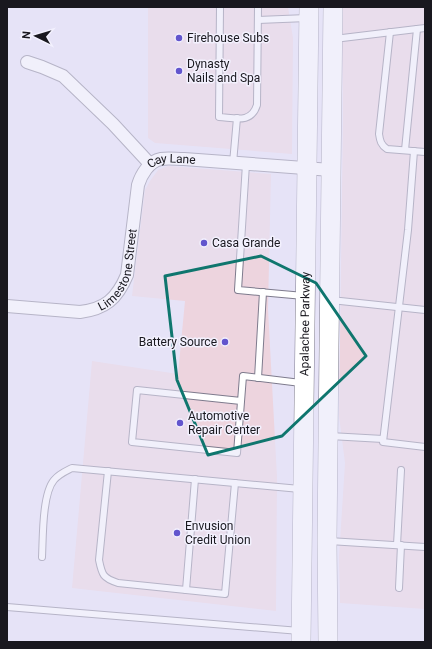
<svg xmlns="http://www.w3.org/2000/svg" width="432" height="649" font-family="Roboto,sans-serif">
<rect width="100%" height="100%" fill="#e6e3f7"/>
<!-- commercial -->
<g fill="#edd4de">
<path d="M 148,7 L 288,7 L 293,38 L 292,154 L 155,143 L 148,138 Z"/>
<path d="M 342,7 L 425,7 L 425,609 L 340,603 L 339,557 L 345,463 L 339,416 L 343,119 Z"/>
<path d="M 168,166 L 271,174 L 268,309 L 277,477 L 276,611 L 72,588 L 92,361 L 178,374 L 185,301 L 132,296 L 145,190 L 150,181 L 158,170 Z"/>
</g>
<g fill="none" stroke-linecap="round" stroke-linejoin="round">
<!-- service casing -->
<g stroke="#7e7b8d" stroke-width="8">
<g id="service">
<path d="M 220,7 L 219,117 C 235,118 251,124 257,105 L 258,7"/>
<path d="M 258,20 L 307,18"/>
<path d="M 390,32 L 379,134 C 380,141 381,145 387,149 L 425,152"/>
<path d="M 334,39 L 425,28"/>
<path d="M 405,150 L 417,29"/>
<path d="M 414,151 L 408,230 L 383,442 L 425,447"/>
<path d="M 233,163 L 237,118"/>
<path d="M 246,164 L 238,290 L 304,296"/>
<path d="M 331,300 L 425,310"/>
<path d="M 258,378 L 263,292"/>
<path d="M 241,401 L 137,390 L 132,442 L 237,453 L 243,376 L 301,383"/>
<path d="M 330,436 L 383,439"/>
<path d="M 108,471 L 99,560 C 102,575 103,578 118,583 L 225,594 L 235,483"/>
<path d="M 329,541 L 425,547"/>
<path d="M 397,545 L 401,470"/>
<path d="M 42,557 C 43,539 42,494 54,480 C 59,474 64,472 72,468 L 300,489"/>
<path d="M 399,588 L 401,545"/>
<path d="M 186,590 L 195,479"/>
<path d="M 7,607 L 300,631"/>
</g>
</g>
<!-- minor casing -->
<g stroke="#7e7b8d" stroke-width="14">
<g id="minor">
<path d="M 27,62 L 42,67 L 63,76 L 113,124 L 150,164"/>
<path id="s1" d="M 7,306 L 80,312 C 105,309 117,299 127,275 L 138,185 C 141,175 149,161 161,159 C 168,158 176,159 184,159 L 331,170"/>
</g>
</g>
<!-- primary casing -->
<g stroke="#7e7b8d" stroke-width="20">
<g id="primary">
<path id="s2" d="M 301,642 L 309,7"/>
<path d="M 328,642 L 327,541 L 329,347 L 333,7"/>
</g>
</g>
<!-- service -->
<use href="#service" stroke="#fff" stroke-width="6"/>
<!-- minor -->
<use href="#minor" stroke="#fff" stroke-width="12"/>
<!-- primary -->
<use href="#primary" stroke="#fff" stroke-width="19"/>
</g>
<!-- marked area -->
<path d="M0 0H432V649H0ZM 261,256 L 316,283 L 366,356 L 282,436 L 208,455 L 177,380 L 165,276 Z" fill="#e6e3f7" fill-opacity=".55" fill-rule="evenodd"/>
<path fill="none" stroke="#0f766e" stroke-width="3" stroke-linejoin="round" d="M 261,256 L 316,283 L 366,356 L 282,436 L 208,455 L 177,380 L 165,276 Z"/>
<!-- markers -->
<g fill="#6255cd" stroke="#f3f1fe" stroke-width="1.5">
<circle cx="179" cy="38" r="4"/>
<circle cx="179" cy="71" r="4"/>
<circle cx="204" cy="243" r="4"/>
<circle cx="225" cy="342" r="4"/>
<circle cx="180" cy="423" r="4"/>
<circle cx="177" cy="533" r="4"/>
</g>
<g text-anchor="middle" stroke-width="3" stroke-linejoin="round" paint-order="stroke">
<!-- poi labels -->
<g font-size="12" fill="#19181f" stroke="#f3f1fe" text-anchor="start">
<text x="187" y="42">Firehouse Subs</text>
<text x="187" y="68">Dynasty<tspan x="187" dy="14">Nails and Spa</tspan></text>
<text x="212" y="247">Casa Grande</text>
<text x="217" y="346" text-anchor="end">Battery Source</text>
<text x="188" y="420">Automotive<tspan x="188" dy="14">Repair Center</tspan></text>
<text x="185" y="530">Envusion<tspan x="185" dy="14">Credit Union</tspan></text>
</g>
<!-- street labels -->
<g font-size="12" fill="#19181f" stroke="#f3f1fe">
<text dy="4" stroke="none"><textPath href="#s1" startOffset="274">Cay Lane</textPath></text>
<text dy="4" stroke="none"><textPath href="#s1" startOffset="138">Limestone Street</textPath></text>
<text dy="4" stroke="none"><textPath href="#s2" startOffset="318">Apalachee Parkway</textPath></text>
</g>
</g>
<!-- border -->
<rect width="432" height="649" fill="none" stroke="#19181f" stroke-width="16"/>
<!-- north arrow -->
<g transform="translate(36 36) rotate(275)" stroke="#f3f1fe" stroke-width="3" paint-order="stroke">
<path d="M0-3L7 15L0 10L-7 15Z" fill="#19181f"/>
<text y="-6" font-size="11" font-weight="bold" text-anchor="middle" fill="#19181f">N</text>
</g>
</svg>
